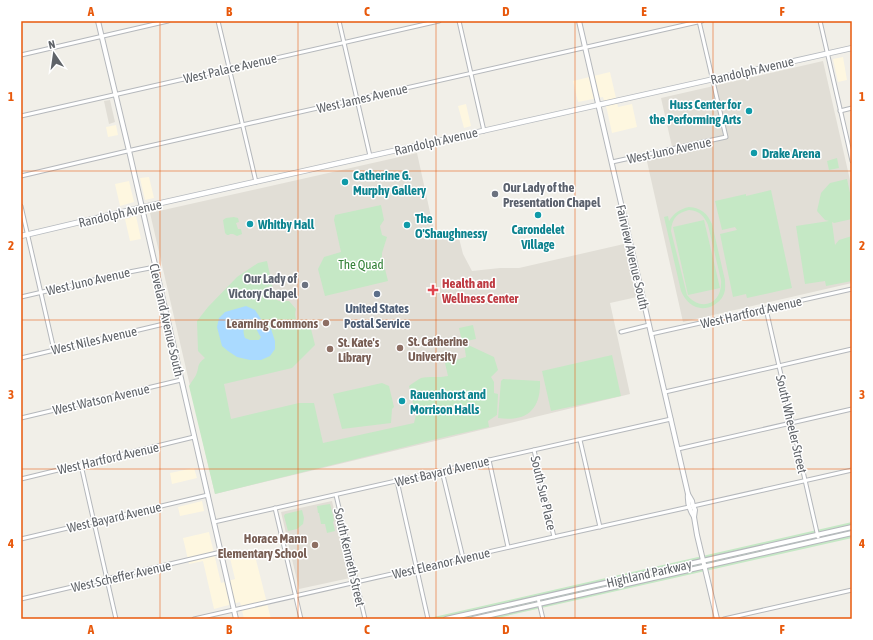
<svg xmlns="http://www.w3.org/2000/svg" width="873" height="640" font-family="'Asap Condensed',sans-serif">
<rect width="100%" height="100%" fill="#f1efe8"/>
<!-- commercial -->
<g fill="#fef7e0">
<path d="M 843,57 L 847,80 L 838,82 L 833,59 Z"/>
<path d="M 610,72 L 618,107 L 632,104 L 637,127 L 612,133 L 607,110 L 603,97 L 578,102 L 573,81 Z"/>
<path d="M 466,104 L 471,126 L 464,128 L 458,106 Z"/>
<path d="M 116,125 L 118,135 L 108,137 L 106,127 Z"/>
<path d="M 149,177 L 154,198 L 145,200 L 140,178 Z"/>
<path d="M 129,181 L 134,202 L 120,206 L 115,184 Z"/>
<path d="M 136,216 L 141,239 L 130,241 L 125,219 Z"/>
<path d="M 194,468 L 197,478 L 172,484 L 170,473 Z"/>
<path d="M 202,501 L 204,511 L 180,516 L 178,507 Z"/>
<path d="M 209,532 L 221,583 L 235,579 L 230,558 L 254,552 L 271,619 L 244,619 L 240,602 L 214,609 L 203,561 L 189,564 L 183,538 Z"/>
</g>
<!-- education -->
<g fill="#e1ded6">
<path d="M 823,61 L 852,189 L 852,283 L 683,322 L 646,157 L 673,151 L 661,98 Z"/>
<path d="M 110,100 L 115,122 L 109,124 L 104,101 Z"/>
<path d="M 417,153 L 435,235 L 457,230 L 463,254 L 472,271 L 500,268 L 519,268 L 624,244 L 637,297 L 610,303 L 630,394 L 215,494 L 150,213 Z"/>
<path d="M 332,501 L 350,578 L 299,589 L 281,512 Z"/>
</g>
<!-- green -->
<g fill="#c5e8c5" fill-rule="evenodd">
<path d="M 837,158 L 839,168 L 829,170 L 827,161 Z"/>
<path d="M 847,179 L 852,202 L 852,219 L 834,223 L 832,222 L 835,245 L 839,240 L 852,236 L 852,281 L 826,286 L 825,281 L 805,284 L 796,226 L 829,221 L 825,220 L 817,211 L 821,193 L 830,183 Z"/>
<path d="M 771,190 L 792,288 L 747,298 L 746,294 L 733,297 L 720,234 L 737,230 L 735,227 L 722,230 L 715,201 L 746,194 L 746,196 Z"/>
<path d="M 381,205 L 384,220 L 380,226 L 382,235 L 387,237 L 382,253 L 382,257 L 388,281 L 325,296 L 318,269 L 324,257 L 341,252 L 334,220 L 335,215 Z"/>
<path d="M 689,207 C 701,208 707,213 712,224 L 725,280 C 725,285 726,291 723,296 C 721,300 718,302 714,305 C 700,313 687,305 681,291 L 664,217 L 668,216 L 669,221 C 674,213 680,209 689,207 ZM 689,210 C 700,211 704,216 708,225 L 721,280 C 723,303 702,313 687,295 L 671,231 C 672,218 677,213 689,210 Z"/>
<path d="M 234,217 L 238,218 L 239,222 L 236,223 L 238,229 L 241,229 L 242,234 L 237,236 L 233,234 L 230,234 L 229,235 L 227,235 L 225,233 L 223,220 L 226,218 Z"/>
<path d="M 704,220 L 720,288 L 688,295 L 673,227 Z"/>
<path d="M 267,261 L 275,299 L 279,301 L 289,301 L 296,309 C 293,322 300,325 311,329 L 315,345 L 292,368 L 224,384 L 231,419 L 299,403 L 314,403 L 323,443 L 414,423 L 416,415 L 409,386 C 413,383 417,380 421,378 C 428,376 439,378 448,376 L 445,363 L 466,357 L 464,343 L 494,357 L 498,370 L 491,377 L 494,382 L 494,393 L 498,394 L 497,415 L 488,421 L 489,427 L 449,436 L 215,494 L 189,386 C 191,382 194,379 196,375 C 200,366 196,365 205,358 L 198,351 L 197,321 L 208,307 L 237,277 L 258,263 Z"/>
<path d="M 473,325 L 476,339 L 462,342 L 459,328 Z"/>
<path d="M 612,355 L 621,396 L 551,411 L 542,371 Z"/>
<path d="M 503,379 L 540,381 C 541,410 526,422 498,418 L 501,381 Z"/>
<path d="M 382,383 L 389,386 L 394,407 L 392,409 L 391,423 L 342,429 L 333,394 Z"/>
<path d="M 330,504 L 333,515 L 334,521 L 333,522 L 335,531 L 327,533 L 325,524 L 321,524 L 319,513 L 318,513 L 317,506 Z"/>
<path d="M 302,510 L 304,518 L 303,524 L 297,529 L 288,531 L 284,516 L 285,514 Z"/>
<path d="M 852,522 L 852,538 L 493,619 L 425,619 Z"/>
</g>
<!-- water -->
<path fill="#aadaff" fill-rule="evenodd" d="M 246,306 L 255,310 L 263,322 L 271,329 L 275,341 L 275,349 L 270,356 L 261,360 L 250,360 L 237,357 L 228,351 L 222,346 L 217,327 L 219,318 L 225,312 ZM 248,320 C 256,323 256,331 261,337 L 259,340 L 250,340 L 245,338 C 243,333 243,327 245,321 Z"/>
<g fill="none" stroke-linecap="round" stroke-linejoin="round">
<!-- minor casing -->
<g stroke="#b5b8bc" stroke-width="5">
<g id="minor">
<path d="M 218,21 L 256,182"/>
<path d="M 339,21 L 370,156"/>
<path d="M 459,21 L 484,131"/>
<path d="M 820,21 L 852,161"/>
<path d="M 21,55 L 168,21"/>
<path d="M 840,111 L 852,108"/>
<path d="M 21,116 L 439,21"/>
<path d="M 612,162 L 726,137 L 699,21"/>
<path d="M 21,176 L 123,152 L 702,21"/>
<path d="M 21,206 L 54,350"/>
<path d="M 21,297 L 124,273 L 155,267"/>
<path d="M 766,309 L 818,537"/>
<path d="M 621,332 L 649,325"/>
<path d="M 651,334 L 852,289"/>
<path d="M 21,358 L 168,323"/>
<path d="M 665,392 L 852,349"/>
<path d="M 21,418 L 181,380"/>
<path d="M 580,440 L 600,527"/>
<path d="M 678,449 L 852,409"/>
<path d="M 534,450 L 554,537"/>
<path d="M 489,460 L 508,547"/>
<path d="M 81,465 L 116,619"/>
<path d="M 442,471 L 463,558"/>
<path d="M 21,479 L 194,437"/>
<path d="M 397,481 L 428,619"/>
<path d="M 336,495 L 365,619"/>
<path d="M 693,506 L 852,470"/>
<path d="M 275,508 L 301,619"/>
<path d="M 214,522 L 671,419"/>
<path d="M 21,539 L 208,495"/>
<path d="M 538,598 L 543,619"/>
<path d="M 21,599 L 221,552"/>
<path d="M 194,619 L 558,536 L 689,507"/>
<path d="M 724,619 L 852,590"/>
</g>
</g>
<!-- tertiary casing -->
<g stroke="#b5b8bc" stroke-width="6">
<g id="tertiary">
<path d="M 98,21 L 130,155 L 236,619"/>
<path d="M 579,21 L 688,494 C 687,503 689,509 694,517"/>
<path d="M 688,494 L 692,501 L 693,506 L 695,510 L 694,517 L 697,535 L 717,619"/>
<path d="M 446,619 L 852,527"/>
<path d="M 473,619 L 852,533"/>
</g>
</g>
<!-- secondary casing -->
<g stroke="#b6babf" stroke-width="6">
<path id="secondary" d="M 21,236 L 152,205 L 852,48"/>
</g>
<!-- minor -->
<use href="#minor" stroke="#fff" stroke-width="3"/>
<!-- tertiary -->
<use href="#tertiary" stroke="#fff" stroke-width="4"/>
<!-- secondary -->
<use href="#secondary" stroke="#fff" stroke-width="4.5"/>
</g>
<!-- grid -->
<path fill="none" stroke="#e8590c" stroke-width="1" stroke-opacity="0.55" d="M 160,21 L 160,619M 298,21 L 298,619M 436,21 L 436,619M 575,21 L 575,619M 713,21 L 713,619M 21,171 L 852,171M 21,320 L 852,320M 21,469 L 852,469"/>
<!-- markers -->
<g fill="#0f9aa8" stroke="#fff" stroke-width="1.5">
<circle cx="749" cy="111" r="4"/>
<circle cx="754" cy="153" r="4"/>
<circle cx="345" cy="182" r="4"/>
<circle cx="538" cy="215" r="4"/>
<circle cx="250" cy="224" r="4"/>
<circle cx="407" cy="225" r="4"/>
<circle cx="402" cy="401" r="4"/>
</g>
<g fill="#6b7280" stroke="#fff" stroke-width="1.5">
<circle cx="495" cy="194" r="4"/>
<circle cx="305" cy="285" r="4"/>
</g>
<path fill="#e0444e" stroke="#fff" stroke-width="1.5" d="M431 284h4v4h4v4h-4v4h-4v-4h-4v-4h4z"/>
<circle fill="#5c6f8a" stroke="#fff" stroke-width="1.5" cx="377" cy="294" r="4"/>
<g fill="#8d6e63" stroke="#fff" stroke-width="1.5">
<circle cx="326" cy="323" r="4"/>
<circle cx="400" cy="348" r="4"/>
<circle cx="330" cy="349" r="4"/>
<circle cx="315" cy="545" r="4"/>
</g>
<g text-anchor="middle" stroke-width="3" stroke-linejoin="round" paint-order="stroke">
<!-- street labels -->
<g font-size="13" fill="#5f6368" stroke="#fff">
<text transform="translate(230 68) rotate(-13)" y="5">West Palace Avenue</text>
<text transform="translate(752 70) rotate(-13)" y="5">Randolph Avenue</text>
<text transform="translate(362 98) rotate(-13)" y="5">West James Avenue</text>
<text transform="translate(436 141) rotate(-13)" y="5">Randolph Avenue</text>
<text transform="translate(669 150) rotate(-12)" y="5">West Juno Avenue</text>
<text transform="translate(120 213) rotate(-13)" y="5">Randolph Avenue</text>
<text transform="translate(633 257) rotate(77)" y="5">Fairview Avenue South</text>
<text transform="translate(88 281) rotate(-13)" y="5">West Juno Avenue</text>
<text transform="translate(751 312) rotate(-13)" y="5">West Hartford Avenue</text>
<text transform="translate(167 320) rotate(77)" y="5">Cleveland Avenue South</text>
<text transform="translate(94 340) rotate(-13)" y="5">West Niles Avenue</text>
<text transform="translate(101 399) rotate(-13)" y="5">West Watson Avenue</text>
<text transform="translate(792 424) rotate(77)" y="5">South Wheeler Street</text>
<text transform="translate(108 458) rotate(-13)" y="5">West Hartford Avenue</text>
<text transform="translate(442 471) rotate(-13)" y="5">West Bayard Avenue</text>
<text transform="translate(544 493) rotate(77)" y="5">South Sue Place</text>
<text transform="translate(114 517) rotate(-13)" y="5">West Bayard Avenue</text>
<text transform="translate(350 557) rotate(77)" y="5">South Kenneth Street</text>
<text transform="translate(441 563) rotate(-13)" y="5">West Eleanor Avenue</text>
<text transform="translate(649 573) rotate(-13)" y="5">Highland Parkway</text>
<text transform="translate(121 576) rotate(-13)" y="5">West Scheffer Avenue</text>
</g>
<!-- culture labels -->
<g font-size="13" font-weight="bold" fill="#0d838f" stroke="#fff" text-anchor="start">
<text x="741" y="109" text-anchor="end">Huss Center for<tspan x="741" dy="15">the Performing Arts</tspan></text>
<text x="762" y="158">Drake Arena</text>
<text x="353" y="180">Catherine G.<tspan x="353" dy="15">Murphy Gallery</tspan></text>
<text x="415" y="223">The<tspan x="415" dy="15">O'Shaughnessy</tspan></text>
<text x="258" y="229">Whitby Hall</text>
<text x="538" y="234" text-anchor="middle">Carondelet<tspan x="538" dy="15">Village</tspan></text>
<text x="410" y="399">Rauenhorst and<tspan x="410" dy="15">Morrison Halls</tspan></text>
</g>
<!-- worship labels -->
<g font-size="13" font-weight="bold" fill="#5b616d" stroke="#fff" text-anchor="start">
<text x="503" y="192">Our Lady of the<tspan x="503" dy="15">Presentation Chapel</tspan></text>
<text x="297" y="283" text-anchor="end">Our Lady of<tspan x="297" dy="15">Victory Chapel</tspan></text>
</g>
<!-- park labels -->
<g font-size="13" fill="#348238" stroke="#fff">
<text x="361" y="269">The Quad</text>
</g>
<!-- health labels -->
<g font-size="13" font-weight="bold" fill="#be3a42" stroke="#fff" text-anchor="start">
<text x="442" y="288">Health and<tspan x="442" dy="15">Wellness Center</tspan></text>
</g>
<!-- service labels -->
<g font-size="13" font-weight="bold" fill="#4e5e75" stroke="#fff">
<text x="377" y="313">United States<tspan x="377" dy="15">Postal Service</tspan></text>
</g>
<!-- education labels -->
<g font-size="13" font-weight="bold" fill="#785e54" stroke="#fff" text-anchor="end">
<text x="318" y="328">Learning Commons</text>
<text x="408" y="346" text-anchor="start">St. Catherine<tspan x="408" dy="15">University</tspan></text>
<text x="338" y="347" text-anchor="start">St. Kate's<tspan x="338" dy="15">Library</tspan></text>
<text x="307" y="543">Horace Mann<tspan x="307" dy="15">Elementary School</tspan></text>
</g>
</g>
<!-- border -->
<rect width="873" height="640" fill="none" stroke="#ffffff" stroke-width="44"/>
<!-- north arrow -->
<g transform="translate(54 54) rotate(347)" stroke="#ffffff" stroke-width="3" paint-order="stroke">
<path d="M0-3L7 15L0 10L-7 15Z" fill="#5f6368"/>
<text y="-6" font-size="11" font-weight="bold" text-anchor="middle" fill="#5f6368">N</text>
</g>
<rect x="22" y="22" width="829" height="596" fill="none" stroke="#e8590c" stroke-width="1.5"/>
<g font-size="13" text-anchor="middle" font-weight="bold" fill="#e8590c">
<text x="91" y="16">A</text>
<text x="229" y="16">B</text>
<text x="367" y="16">C</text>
<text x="506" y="16">D</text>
<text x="644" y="16">E</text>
<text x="782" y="16">F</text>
<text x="11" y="101">1</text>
<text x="862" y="101">1</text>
<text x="11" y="250">2</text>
<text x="862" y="250">2</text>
<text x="11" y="399">3</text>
<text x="862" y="399">3</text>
<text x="11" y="548">4</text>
<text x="862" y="548">4</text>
<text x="91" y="634">A</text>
<text x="229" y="634">B</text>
<text x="367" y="634">C</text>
<text x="506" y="634">D</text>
<text x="644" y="634">E</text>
<text x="782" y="634">F</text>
</g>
</svg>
